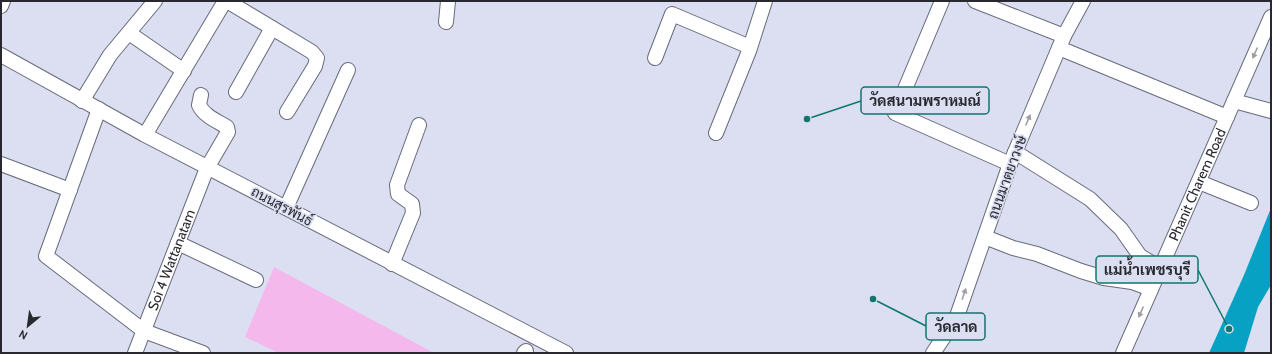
<svg xmlns="http://www.w3.org/2000/svg" width="1272" height="354" font-family="Cabin,Sarabun,sans-serif">
<rect width="100%" height="100%" fill="#dbdff1"/>
<!-- green -->
<path fill="#f4b8ed" d="M 274,267 L 434,353 L 279,353 L 245,337 Z"/>
<!-- water -->
<path fill="#06a1c3" d="M 1271,208 L 1271,285 L 1258,307 L 1244,353 L 1209,353 L 1244,275 Z"/>
<g fill="none" stroke-linecap="round" stroke-linejoin="round">
<!-- minor casing -->
<g stroke="#676b7a" stroke-width="16">
<g id="minor">
<path d="M 227,1 L 312,52 L 317,58 L 315,66 L 287,112"/>
<path d="M 942,1 L 895,113 L 1010,164"/>
<path d="M 975,1 L 1064,36"/>
<path d="M 1,6 L 3,1"/>
<path d="M 446,22 L 448,1"/>
<path d="M 129,33 L 184,71"/>
<path d="M 1059,48 L 1227,117"/>
<path d="M 1,55 L 145,135 L 566,353"/>
<path d="M 655,58 L 672,14 L 750,47"/>
<path d="M 236,92 L 272,28"/>
<path d="M 82,101 L 110,55 L 155,1"/>
<path d="M 1234,101 L 1271,111"/>
<path d="M 99,109 L 46,256 L 144,331 L 203,353"/>
<path d="M 716,133 L 749,51 L 765,1"/>
<path d="M 145,135 L 225,1"/>
<path d="M 1015,152 L 1090,199 L 1121,229 L 1140,256 L 1160,268"/>
<path d="M 1,164 L 70,190"/>
<path d="M 1199,182 L 1251,203"/>
<path d="M 286,208 L 348,70"/>
<path d="M 985,237 L 1013,248 L 1037,254 L 1081,271 L 1104,278 L 1132,282 L 1151,289"/>
<path d="M 178,243 L 256,280"/>
<path d="M 392,264 L 413,213 L 412,204 L 398,194 L 397,185 L 419,125"/>
<path id="s1" d="M 135,353 L 207,168 L 228,132 L 227,127 C 217,121 204,116 199,105 L 201,95"/>
<path d="M 524,353 L 526,351"/>
<path d="M 933,353 L 956,319 L 1010,164 L 1064,36 L 1083,1"/>
<path id="s2" d="M 1123,353 L 1271,17"/>
</g>
</g>
<!-- minor -->
<use href="#minor" stroke="#fff" stroke-width="14"/>
</g>
<!-- one-way arrows -->
<defs><path id="oneway-solid" d="M-6-.8H1V-3.2L6.5 0L1 3.2V.8H-6Z"/></defs>
<g fill="#9e9fa2">
<use href="#oneway-solid" transform="translate(1255 53) rotate(114)"/>
<use href="#oneway-solid" transform="translate(1028 120) rotate(-67)"/>
<use href="#oneway-solid" transform="translate(964 294) rotate(-71)"/>
<use href="#oneway-solid" transform="translate(1141 312) rotate(114)"/>
</g>
<g text-anchor="middle" stroke-width="3.5" stroke-linejoin="round" paint-order="stroke">
<!-- street labels -->
<g font-size="14" fill="#282930" stroke="#dbdff1">
<text transform="translate(1007 177) rotate(-70)" y="5">ถนนมาตยาวงษ์</text>
<text dy="5" stroke="none"><textPath href="#s2" startOffset="184">Phanit Charem Road</textPath></text>
<text transform="translate(282 206) rotate(28)" y="5">ถนนสุรพันธ์</text>
<text dy="5" stroke="none"><textPath href="#s1" startOffset="100">Soi 4 Wattanatam</textPath></text>
</g>
</g>
<!-- callouts -->
<path fill="none" stroke="#0f766e" stroke-width="1.5" d="M807 119L861 101M1229 329L1198 270M873 299L926 326"/>
<g fill="#0f766e" stroke="#dbdff1" stroke-width="1.5">
<circle cx="807" cy="119" r="4"/>
<circle cx="1229" cy="329" r="4"/>
<circle cx="873" cy="299" r="4"/>
</g>
<g fill="#dbdff1" stroke="#0f766e" stroke-width="1.5">
<rect x="861" y="87" width="128" height="27" rx="4"/>
<rect x="1096" y="256" width="102" height="27" rx="4"/>
<rect x="926" y="313" width="59" height="27" rx="4"/>
</g>
<g font-size="15" text-anchor="middle" font-weight="bold" fill="#282930">
<text x="925" y="106">วัดสนามพราหมณ์</text>
<text x="1147" y="275">แม่น้ำเพชรบุรี</text>
<text x="956" y="332">วัดลาด</text>
</g>
<!-- border -->
<rect width="1272" height="354" fill="none" stroke="#282930" stroke-width="4"/>
<!-- north arrow -->
<g transform="translate(28 326) rotate(209)" stroke="#dbdff1" stroke-width="3" paint-order="stroke">
<path d="M0-3L7 15L0 10L-7 15Z" fill="#282930"/>
<text y="-6" font-size="11" font-weight="bold" text-anchor="middle" fill="#282930">N</text>
</g>
</svg>
